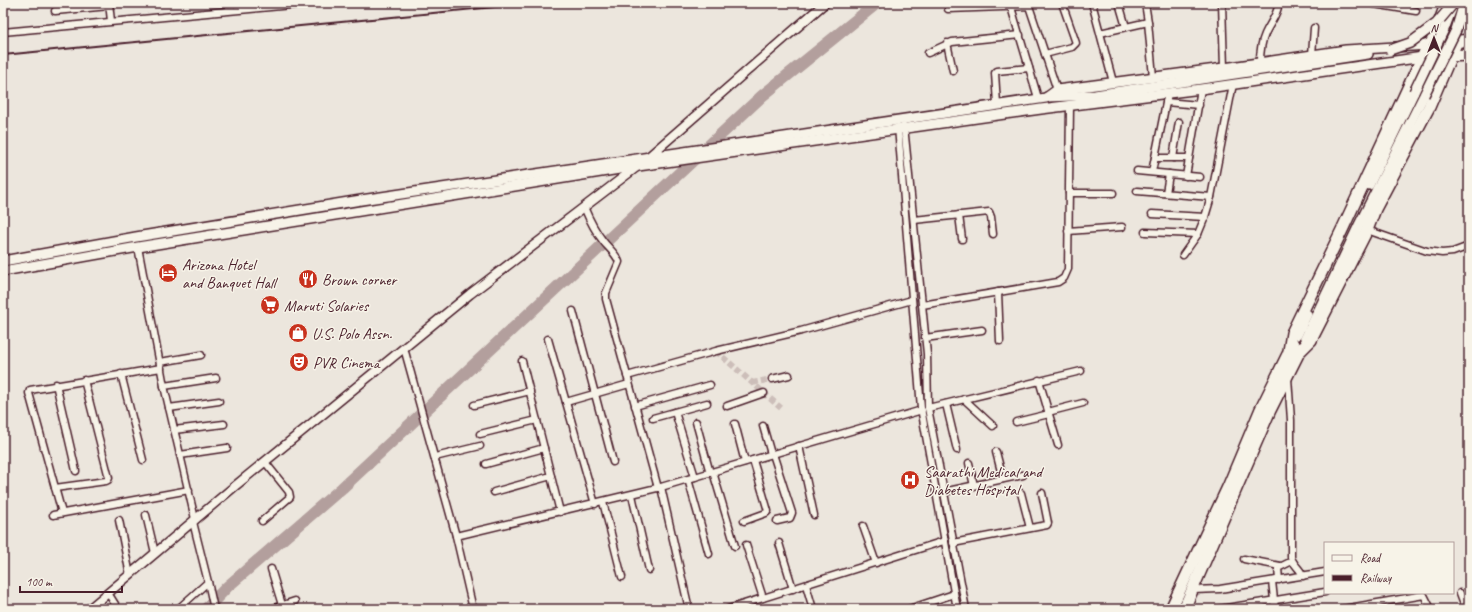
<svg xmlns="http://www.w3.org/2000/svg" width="1472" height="612" font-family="Caveat,sans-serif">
<rect width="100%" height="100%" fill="#ece6dd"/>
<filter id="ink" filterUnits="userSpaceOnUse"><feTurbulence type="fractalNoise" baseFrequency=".025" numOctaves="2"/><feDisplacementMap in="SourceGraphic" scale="8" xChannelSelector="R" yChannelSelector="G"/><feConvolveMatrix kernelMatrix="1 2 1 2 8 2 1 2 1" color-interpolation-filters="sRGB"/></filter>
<g filter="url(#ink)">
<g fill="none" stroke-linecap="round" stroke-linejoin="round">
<!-- river -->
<path stroke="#b39f9d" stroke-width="12" d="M 206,609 L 227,587 L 342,488 L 762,96 L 877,3"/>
<!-- street-tunnel -->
<g stroke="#ccbeb9" stroke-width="6" stroke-dasharray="6 3" stroke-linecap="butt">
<path d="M 716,351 L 781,408"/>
<path d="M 752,383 L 772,379"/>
</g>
<!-- street casing -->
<g stroke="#4a1f2b" stroke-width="9">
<g id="street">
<path d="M 109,3 L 111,21"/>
<path d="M 1092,3 L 1113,82"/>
<path d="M 1119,3 L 1126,27"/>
<path d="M 1145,3 L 1148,22 L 1153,77"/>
<path d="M 1222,3 L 1224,68"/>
<path d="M 1368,3 L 1416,11"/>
<path d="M 1011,7 L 1038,98"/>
<path d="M 948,9 L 1029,6 L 1057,90"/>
<path d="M 55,11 L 109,6"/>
<path d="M 3,32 L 313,3"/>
<path d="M 1100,33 L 1148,22"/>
<path d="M 947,43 L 953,71"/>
<path d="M 1428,45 L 1444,3"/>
<path d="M 928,53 L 952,42 L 1020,35"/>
<path d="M 1045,54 L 1072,47 L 1076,43 L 1062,3"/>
<path d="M 1312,55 L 1314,28"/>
<path d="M 1260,62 C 1260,53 1261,43 1265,34 C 1270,23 1277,16 1279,3"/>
<path d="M 1166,102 L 1199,105"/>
<path d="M 997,104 L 995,73 L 997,71 L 1029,68"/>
<path d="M 904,126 L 927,354 L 928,408 L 966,609"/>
<path d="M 898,127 L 921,408 L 957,609"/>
<path d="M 1155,158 L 1189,158"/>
<path d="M 1173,158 L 1179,122"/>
<path d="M 1137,171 L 1200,177"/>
<path d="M 1152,172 L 1168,93"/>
<path d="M 1186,176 L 1201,89"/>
<path d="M 1137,191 L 1211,197"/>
<path d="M 1069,193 L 1113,193"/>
<path d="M 1166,193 L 1169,174"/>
<path d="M 584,207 C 589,219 595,231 603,241 C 608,248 616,253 619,262 L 606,293 L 606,299 L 658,488"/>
<path d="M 1152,214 L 1205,217"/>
<path d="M 959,215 L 962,239"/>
<path d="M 914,220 L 989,212 L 991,217 L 993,234"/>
<path d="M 1367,230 L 1427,251 L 1442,253 L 1453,252 L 1469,246"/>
<path d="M 1068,231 L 1122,227"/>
<path d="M 1145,232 L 1198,234"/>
<path d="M 138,247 L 164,386 L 195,519"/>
<path d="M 1183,255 L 1198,234 L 1205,217 L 1211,197 L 1233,84"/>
<path d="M 998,292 L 1000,341"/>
<path d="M 922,305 L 1058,282 L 1064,278 L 1068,269 L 1070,105"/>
<path d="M 573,311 L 613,462"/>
<path d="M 925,338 L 982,330"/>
<path d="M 548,339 L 595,504"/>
<path d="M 404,348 L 456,536 L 473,609"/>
<path d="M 522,361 L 560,512"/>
<path d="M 160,362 L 201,355"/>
<path d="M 121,374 L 143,460"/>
<path d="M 627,376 L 716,351 L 801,331 L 912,300"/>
<path d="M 1288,378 L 1291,420 L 1291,557 C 1293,565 1300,568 1303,576"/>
<path d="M 772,379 L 789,375"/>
<path d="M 1039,380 L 1058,445"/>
<path d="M 56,384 L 76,471"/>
<path d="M 164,386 L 216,378"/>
<path d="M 964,399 L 993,426"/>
<path d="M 566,402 L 629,384"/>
<path d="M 946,404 L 957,450"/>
<path d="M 474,405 L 530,391"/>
<path d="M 635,406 L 710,385"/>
<path d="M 727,406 L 764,393"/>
<path d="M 169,408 L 219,401"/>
<path d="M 928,408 L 1081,371"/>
<path d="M 675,412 L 695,477"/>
<path d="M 1048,412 L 1083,403"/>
<path d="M 653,418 L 707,403"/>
<path d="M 696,422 L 710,473"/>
<path d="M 1016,422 L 1049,414"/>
<path d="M 735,424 L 745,462"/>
<path d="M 763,426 L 771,454"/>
<path d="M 174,430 L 224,424"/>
<path d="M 480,434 L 537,420"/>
<path d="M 799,446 L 814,515"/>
<path d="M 996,452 L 1003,479"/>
<path d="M 773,454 L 792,513 L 790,518 L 777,521"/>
<path d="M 180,455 L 227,448"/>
<path d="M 435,457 L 480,446"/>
<path d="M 969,463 L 974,486"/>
<path d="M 486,464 L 544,448"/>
<path d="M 713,472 L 735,546"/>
<path d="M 688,479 L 709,554"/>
<path d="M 661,487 L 689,609"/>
<path d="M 55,488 L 106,481 L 108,480 L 109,478 L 84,380"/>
<path d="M 494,492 L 551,476"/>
<path d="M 943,492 L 1023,475"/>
<path d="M 1021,493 L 1030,528"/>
<path d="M 632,495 L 649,570"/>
<path d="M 603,502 L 622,577"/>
<path d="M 62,513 L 29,393 L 30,390 L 161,368"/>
<path d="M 53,515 L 189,490"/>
<path d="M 146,515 L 155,553"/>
<path d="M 119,520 L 130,575"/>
<path d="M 262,521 L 290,497 L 289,492 L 265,462"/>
<path d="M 744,521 L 766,513 L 768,511 L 753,460"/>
<path d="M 193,522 L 208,582 L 214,609"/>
<path d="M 863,526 L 876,563"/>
<path d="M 456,536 L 661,487 L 922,410"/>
<path d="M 779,543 L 793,589"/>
<path d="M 953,543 L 1047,525 L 1048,523 L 1042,493"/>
<path d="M 746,545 L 763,598"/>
<path d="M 1244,559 L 1280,566"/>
<path d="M 271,569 L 282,605"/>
<path d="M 1279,580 L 1278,568 L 1292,561"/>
<path d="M 1272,581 L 1275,609"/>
<path d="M 806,585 L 813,609"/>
<path d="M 1193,590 L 1220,589 L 1325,572"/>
<path d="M 108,593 L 118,609"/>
<path d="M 1460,593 L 1466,609"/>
<path d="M 178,609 L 208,582"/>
<path d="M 271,609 L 295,601"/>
<path d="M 728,609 L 944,541"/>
<path d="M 909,609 L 954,594"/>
<path d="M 1220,609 L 1325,592"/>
<path d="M 1343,609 L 1424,595 L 1431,609"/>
</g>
</g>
<!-- secondary casing -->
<g stroke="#4a1f2b" stroke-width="11">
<path id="secondary" d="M 89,609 L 235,486 L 470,294 L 638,166 L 825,3"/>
</g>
<!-- primary casing -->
<g stroke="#4a1f2b" stroke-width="12">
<g id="primary">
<path d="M 1445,27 L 1454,3"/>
<path d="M 1456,30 L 1464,3"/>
<path d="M 1047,97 L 1095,95 L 1368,54"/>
<path d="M 1369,185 L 1414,92"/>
<path d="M 3,261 L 136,237 L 361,200 L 1046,98 L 1057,90 L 1224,68 L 1346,50 L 1428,45"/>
<path d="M 3,271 L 138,247 L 638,166 L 1041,109 L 1201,89 L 1423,57"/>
<path d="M 1297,335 L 1307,314"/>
<path d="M 1305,339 L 1359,225 L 1424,95"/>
</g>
</g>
<!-- highway casing -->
<g stroke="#4a1f2b" stroke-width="14">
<g id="highway">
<path d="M 1423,57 L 1469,55"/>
<path d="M 1289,351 L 1292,333 L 1342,230 L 1428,45 L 1469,40"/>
<path d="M 1298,353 L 1311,340 L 1367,230 L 1375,209 L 1429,107 L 1457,41"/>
<path d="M 1171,609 L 1229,485 L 1261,409 L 1293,344"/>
<path d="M 1184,609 L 1270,410 L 1301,348"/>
</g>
</g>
<!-- street -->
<use href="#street" stroke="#f7f3e8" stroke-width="6"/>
<!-- secondary -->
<use href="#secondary" stroke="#f7f3e8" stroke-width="8"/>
<!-- primary -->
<use href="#primary" stroke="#f7f3e8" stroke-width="9"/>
<!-- highway -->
<use href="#highway" stroke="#f7f3e8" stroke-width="11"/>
<!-- rail -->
<path stroke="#4a1f2b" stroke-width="2" d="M 3,55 L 535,3"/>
<!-- primary-bridge casing -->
<g stroke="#4a1f2b" stroke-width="12" stroke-linecap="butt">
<g id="primary-bridge">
<path d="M 1390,50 L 1410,43 L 1437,23 L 1453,4"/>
<path d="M 1414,92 L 1445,27"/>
<path d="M 1424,95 L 1456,30"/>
</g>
</g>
<!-- primary-bridge -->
<use href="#primary-bridge" stroke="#f7f3e8" stroke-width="9"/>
</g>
</g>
<!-- icons -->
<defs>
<g id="hotel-disc" transform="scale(1)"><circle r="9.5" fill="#c8321e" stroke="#f7f3e8"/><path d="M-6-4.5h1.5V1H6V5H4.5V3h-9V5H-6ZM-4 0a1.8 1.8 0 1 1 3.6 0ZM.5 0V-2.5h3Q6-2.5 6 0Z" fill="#fff"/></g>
<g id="restaurant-disc" transform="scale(1)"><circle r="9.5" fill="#c8321e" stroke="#f7f3e8"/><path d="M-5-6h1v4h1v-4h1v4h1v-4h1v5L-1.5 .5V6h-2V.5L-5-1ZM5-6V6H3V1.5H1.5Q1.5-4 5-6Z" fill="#fff"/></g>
<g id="supermarket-disc" transform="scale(1)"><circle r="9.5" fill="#c8321e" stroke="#f7f3e8"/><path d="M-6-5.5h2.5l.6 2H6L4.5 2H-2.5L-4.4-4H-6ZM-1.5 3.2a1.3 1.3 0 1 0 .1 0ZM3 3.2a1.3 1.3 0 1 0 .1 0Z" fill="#fff"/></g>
<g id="shop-disc" transform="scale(1)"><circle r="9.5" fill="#c8321e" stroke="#f7f3e8"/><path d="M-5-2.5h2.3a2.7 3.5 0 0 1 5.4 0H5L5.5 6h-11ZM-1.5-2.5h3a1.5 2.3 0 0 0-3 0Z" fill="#fff"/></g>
<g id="theatre-disc" transform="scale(1)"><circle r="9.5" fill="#c8321e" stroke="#f7f3e8"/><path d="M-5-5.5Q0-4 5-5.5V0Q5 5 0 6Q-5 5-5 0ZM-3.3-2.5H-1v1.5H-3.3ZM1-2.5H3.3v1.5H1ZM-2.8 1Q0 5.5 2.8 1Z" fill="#fff"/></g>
<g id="hospital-disc" transform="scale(1)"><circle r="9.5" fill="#c8321e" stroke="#f7f3e8"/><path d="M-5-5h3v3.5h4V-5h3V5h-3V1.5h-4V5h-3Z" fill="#fff"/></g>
</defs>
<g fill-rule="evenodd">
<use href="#hotel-disc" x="168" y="273"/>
<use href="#restaurant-disc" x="308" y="279"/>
<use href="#supermarket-disc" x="270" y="305"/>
<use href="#shop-disc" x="298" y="333"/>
<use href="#theatre-disc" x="299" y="362"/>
<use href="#hospital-disc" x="910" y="480"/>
</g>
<g text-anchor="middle" stroke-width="3" stroke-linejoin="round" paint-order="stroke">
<!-- poi labels -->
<g font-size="16" fill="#4a1f2b" stroke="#f7f3e8" text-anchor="start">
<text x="182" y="270">Arizona Hotel<tspan x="182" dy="18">and Banquet Hall</tspan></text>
<text x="322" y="285">Brown corner</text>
<text x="284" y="311">Maruti Solaries</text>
<text x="312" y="339">U.S. Polo Assn.</text>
<text x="313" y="368">PVR Cinema</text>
<text x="924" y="477">Saarathi Medical and<tspan x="924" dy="18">Diabetes Hospital</tspan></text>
</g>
</g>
<!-- margin -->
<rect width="1472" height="612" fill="none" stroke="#f7f3e8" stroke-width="16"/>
<rect x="8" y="8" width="1456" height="596" fill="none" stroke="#4a1f2b" stroke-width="1.5" filter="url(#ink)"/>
<!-- legend -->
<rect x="1324" y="542" width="130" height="52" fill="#f7f3e8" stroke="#b29e9c"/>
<rect x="1332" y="555" width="20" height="6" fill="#f7f3e8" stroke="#b29e9c"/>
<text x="1360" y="562" font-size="12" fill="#4a1f2b">Road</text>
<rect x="1332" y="575" width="20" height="6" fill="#4a1f2b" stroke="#b29e9c"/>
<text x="1360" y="582" font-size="12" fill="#4a1f2b">Railway</text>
<!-- north arrow -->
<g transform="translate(1434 38)" stroke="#f7f3e8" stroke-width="3" paint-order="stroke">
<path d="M0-3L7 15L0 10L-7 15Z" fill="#4a1f2b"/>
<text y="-6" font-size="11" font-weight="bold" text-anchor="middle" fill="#4a1f2b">N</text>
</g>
<!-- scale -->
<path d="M20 586v6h102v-6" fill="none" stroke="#4a1f2b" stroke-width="2"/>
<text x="26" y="586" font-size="12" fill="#4a1f2b" stroke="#f7f3e8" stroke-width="3" paint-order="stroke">100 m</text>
</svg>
